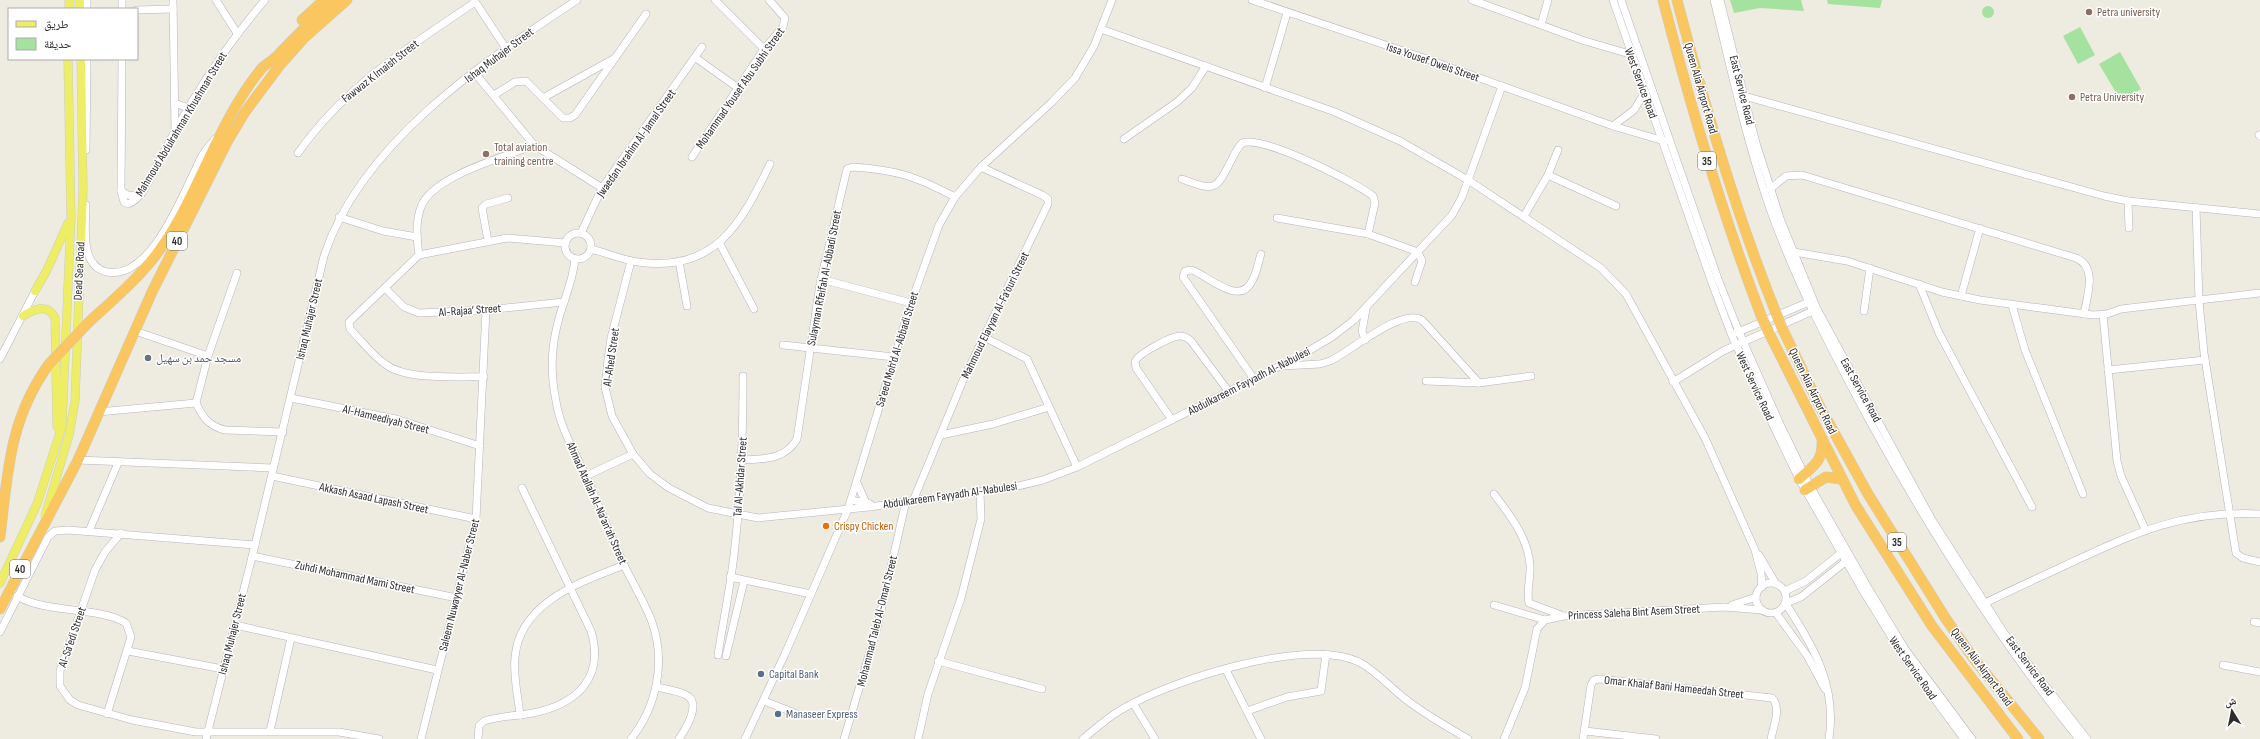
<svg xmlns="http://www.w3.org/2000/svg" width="2260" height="739" font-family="'Sofia Sans Condensed','Noto Naskh Arabic',sans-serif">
<rect width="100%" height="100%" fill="#eeebe0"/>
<!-- green -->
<g fill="#a6e29f">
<path d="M 1730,0 L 1801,0 L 1804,11 L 1760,8 L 1734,13 Z"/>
<path d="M 1827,0 L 1882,0 L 1880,8 L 1828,4 Z"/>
<circle cx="1988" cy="12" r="6"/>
<path d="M 2080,27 L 2095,55 L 2078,64 L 2063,36 Z"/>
<path d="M 2120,52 L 2141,89 L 2121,101 L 2099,64 Z"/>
</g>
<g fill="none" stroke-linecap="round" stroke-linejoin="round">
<!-- minor casing -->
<g stroke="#b4b3c0" stroke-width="8">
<g id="minor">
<path d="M 122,0 L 122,9"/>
<path d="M 173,0 L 175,130"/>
<path d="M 216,0 L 237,33"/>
<path d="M 474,0 L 505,47"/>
<path d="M 715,0 L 764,49"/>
<path d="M 1252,0 L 1424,58 L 1613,126 L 1664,141"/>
<path d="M 1472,0 L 1585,41 L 1633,55"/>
<path d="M 1613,0 L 1712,283 L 1732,336 L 1774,427 L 1799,479 L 1863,591 L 1903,656 L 1964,739"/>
<path d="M 1621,0 L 1718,279 L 1739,332 L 1779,422 L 1810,486 L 1867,586 L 1905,649 L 1972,739"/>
<path d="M 1714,0 C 1731,69 1746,139 1769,206 C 1795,280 1831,349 1868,418 C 1930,531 1998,639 2079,739"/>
<path d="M 1720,0 L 1756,143 L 1781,221 L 1817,309 L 1932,520 L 2004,633 L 2087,739"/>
<path d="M 87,9 L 87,0"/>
<path d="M 137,10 L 173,9"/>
<path d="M 1541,25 L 1548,0"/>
<path d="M 1101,29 L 1335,112 L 1400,141 L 1468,180 L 1601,268 L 1626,294 L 1705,438 L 1755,550 L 1761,573 L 1762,587"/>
<path d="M 696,58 L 738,88"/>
<path d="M 122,59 L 121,191 L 124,202 L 128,204 C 144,198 150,177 158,163 C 187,106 223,49 265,0"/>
<path d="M 474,72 L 534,145 L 602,188"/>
<path d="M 1265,88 L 1287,13"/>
<path d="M 494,95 L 515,82 L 526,81 L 563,118 L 570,118 L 575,115 L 646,14"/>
<path d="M 1744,96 L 2104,196 L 2128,201 L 2260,214"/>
<path d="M 543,98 L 615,58"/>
<path d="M 174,103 L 189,108"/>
<path d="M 1613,126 L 1634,110 L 1645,92"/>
<path d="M 2259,135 L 2260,136"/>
<path d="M 1124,139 L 1177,102 L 1192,88 L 1206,66"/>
<path d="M 86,150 L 87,59"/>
<path d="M 298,153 C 346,85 408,48 475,2"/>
<path d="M 692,157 L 764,49 L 783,27 L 785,18 L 769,0"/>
<path d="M 1548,175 L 1616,206"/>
<path d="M 1182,179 C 1216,192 1216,190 1232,159 C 1235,153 1238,147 1242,143 C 1263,135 1355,182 1373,196 L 1375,203 L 1368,234"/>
<path d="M 1770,189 L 1786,176 L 1802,175 L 2076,258 C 2098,267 2087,296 2084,314"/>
<path d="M 121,191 L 130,196 L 141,194"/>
<path d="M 2128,201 L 2129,228"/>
<path d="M 86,205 C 86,225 79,266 107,272 C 153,281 185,187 202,156 C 206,149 211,144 215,139"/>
<path d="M 2196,207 L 2199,301 L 2204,353 L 2236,553 L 2243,558 L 2260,562"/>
<path d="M 1524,216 L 1548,175 L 1558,150"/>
<path d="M 339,217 L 383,231 L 417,237"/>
<path d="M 1277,218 L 1368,234 L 1418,252 L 1422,261 L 1415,282"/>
<circle cx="578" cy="246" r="13"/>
<path d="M 581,233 L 602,188 L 702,47"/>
<path d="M 488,241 L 482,208 L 486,204 L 508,198"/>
<path d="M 720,244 L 754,309"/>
<path d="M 591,249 C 607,253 622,260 638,262 C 715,273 741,224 770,164"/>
<path d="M 1794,252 L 1847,261 L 1942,292 L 1980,300 L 2093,315 L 2107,314 L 2121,309 L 2260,293"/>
<path d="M 419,255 C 417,240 415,222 421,207 C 432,176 505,157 534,145"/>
<path d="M 575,259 C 573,283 562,303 557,326 C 551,350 551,377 556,401 C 560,428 575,452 586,476 C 599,506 611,536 624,565 C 633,584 645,603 652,622 C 666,662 657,706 631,739"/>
<path d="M 631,261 L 611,338 L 608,359 L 605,387 L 612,416 L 633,454 L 650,474 L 669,488 L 708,508 L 758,518 L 869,507 L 1014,487 L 1043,480 L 1077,467 L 1300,356 L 1332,337 L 1354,320 L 1452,215 L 1462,197 L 1502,86"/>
<path d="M 679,261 L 687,306"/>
<path d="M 237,273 L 208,356 L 196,403 C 203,418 209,426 225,430 L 283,432"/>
<path d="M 821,279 L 911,303"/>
<path d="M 1919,284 L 1939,333 L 2032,507"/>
<path d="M 385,288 L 404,307 L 419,313 L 486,310 L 564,302"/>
<path d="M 1961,296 L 1980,228"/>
<path d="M 2012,305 L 2025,350 L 2083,494"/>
<path d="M 1864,311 L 1870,268"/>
<path d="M 2103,315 L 2117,461 L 2121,476 L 2145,529"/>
<path d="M 135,331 L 208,356"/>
<path d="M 1736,333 L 1811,301"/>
<path d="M 984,337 L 1027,359 L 1077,467"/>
<path d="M 1365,340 L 1362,331 L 1366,309"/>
<path d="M 783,345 L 894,357"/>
<path d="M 0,359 L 35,291"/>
<path d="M 1282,366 L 1320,364 L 1330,361 C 1350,352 1404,305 1423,321 L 1479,383"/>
<path d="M 2108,370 L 2205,360"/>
<path d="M 484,377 C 456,376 407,381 385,364 C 372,355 361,340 350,329 L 349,322 L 419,255 L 507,238 L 565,243"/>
<path d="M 1254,379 L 1183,277 L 1185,271 L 1192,270 C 1208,276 1240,307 1252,281 C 1257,273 1258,263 1261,254"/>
<path d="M 1426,381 L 1479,383 L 1531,376"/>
<path d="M 1673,382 L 1723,351 L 1815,310"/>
<path d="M 291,398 L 396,419 L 480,446"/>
<path d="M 98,412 L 196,403"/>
<path d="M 1172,420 L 1136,368 L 1135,362 C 1137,354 1172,336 1180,336 C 1185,336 1188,338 1191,341 L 1229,392"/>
<path d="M 941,435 L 993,424 L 1049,407"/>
<path d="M 78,460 L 273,468"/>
<path d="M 742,460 C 763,459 785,460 797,439 L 820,284 L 847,169 L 852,167 C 897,170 915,176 955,197"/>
<path d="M 272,476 L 476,519"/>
<path d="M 586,476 L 633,454"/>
<path d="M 857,483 L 866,503"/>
<path d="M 1494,494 C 1510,515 1528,538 1530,565 C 1531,577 1526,591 1529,603 L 1561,615"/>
<path d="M 851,500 L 870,504"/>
<path d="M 913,501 L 964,378 L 1048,204 L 1048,199 L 1042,195 L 981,167"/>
<path d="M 89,531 L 118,463"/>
<path d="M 121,533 L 105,552 L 95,570 L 60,671 L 60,686 L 70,700 L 78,705 L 132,720 L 196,732 L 339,732 L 379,739"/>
<path d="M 1759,555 L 1776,584"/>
<path d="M 252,556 L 457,598"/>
<path d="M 730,577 L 811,594"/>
<circle cx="1771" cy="598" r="15"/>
<path d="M 1785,591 L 1806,581 L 1841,553"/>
<path d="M 17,596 C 47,614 98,606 126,623 L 131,637 L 107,714"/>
<path d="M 1786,603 L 1801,597 L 1849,559"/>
<path d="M 1786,604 C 1814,647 1837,686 1829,739"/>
<path d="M 1494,605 L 1545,620"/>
<path d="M 1732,605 L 1756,597"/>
<path d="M 1981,605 C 2009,591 2038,578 2066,565 C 2135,533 2182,510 2260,514"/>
<path d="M 1776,613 L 1808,657 L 1825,689"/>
<path d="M 2254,622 L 2260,623"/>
<path d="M 235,625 L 437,670"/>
<path d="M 0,632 L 48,537 L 55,531 L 68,530 L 255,545"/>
<path d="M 128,651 L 223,669"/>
<path d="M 718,655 C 723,622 730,589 734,555 C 741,496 743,436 743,376"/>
<path d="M 726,656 L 744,581"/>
<path d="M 938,661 L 1042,689"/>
<path d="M 2223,665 L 2260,672"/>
<path d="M 1226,670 L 1261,739"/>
<path d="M 656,687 C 665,689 682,691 689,697 C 700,706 685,730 679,739"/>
<path d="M 764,701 L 800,715"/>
<path d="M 1133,703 L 1155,739"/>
<path d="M 1247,711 L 1287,697 L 1321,691 L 1326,654"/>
<path d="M 520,715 C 518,696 513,676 515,657 C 520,602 581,582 624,565"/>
<path d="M 270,731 L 291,638"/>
<path d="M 1585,731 L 1656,739"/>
<path d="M 206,739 L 255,545 L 324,256 C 361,143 483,62 577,0"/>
<path d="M 421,739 L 476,519 L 486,310"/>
<path d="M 478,739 L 479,726 L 484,721 C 500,716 517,716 533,713 C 577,704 605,678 591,631 L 522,488"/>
<path d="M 745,739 L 785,654 L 848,509 L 911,303 L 939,225 L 955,197 L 981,167 L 1052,102 L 1075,78 L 1094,46 L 1112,0"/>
<path d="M 844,739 L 877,628 L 906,501"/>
<path d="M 918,739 L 928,694 L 961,598 L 981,519 L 980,493"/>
<path d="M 1083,739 C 1095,729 1106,719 1119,711 C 1168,681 1306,636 1359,662 C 1376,671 1390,687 1404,698 C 1424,714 1446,726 1468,739"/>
<path d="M 1504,739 L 1525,688 L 1537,629 L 1545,620 L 1564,616 L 1724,607 L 1762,610"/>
<path d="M 1583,739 L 1591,685 L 1594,680 L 1600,679 L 1772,698 C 1782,708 1773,727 1771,739"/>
</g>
</g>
<!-- major casing -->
<g stroke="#cdcdcd" stroke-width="9">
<g id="major">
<path d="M 79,0 L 79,9"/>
<path d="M 69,9 L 69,0"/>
<path d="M 35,291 L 47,270 L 68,223"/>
<path d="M 23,316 C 34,309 48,303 55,318 L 57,427"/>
<path d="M 45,516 L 69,435 L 75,401 L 83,190 L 81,59"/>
<path d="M 0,583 L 37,504 L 62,426 L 71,217 L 68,59"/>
</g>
</g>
<!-- highway casing -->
<g stroke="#cdcdcd" stroke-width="11">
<g id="highway">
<path d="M 1663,0 C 1691,108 1722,214 1762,318"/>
<path d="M 1677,0 C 1705,106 1735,211 1776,313"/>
<path d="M 302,20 L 324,0"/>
<path d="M 89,322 C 115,298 143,275 163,245 C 201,189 218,121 262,68 C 266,64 272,61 276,57 C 295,37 314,18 335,0"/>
<path d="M 1782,328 L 1820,407 L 1868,494 L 1946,619 L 1974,659 L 2039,739"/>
<path d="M 1769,333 L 1856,506 L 1932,626 L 2018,739"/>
<path d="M 1799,479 C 1812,467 1823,462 1822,442"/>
<path d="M 1805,490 L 1826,477 L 1841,479"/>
<path d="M 0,537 C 8,471 9,420 49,364"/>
<path d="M 0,609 L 78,460 L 152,292 L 227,142 L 245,112 L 280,65 L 304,38 L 347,0"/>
</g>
</g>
<!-- minor -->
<use href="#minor" stroke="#fff" stroke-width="7"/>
<!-- major -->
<use href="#major" stroke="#eded66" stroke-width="8"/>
<!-- highway -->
<use href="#highway" stroke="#fac65f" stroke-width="10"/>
<!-- highway-bridge casing -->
<g stroke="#cdcdcd" stroke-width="11" stroke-linecap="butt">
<g id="highway-bridge">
<path d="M 1776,313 L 1782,328"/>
<path d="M 1762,318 L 1769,333"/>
<path d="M 49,364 L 89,322"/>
</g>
</g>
<!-- highway-bridge -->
<use href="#highway-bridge" stroke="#fac65f" stroke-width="10"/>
</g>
<!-- markers -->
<g fill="#8d6e63" stroke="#fff" stroke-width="1.5">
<circle cx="2089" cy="12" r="4"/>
<circle cx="2072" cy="97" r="4"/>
<circle cx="486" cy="154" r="4"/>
</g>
<circle fill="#6b7280" stroke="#fff" stroke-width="1.5" cx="148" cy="358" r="4"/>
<circle fill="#e8710a" stroke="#fff" stroke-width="1.5" cx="826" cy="526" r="4"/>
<g fill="#5c6f8a" stroke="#fff" stroke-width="1.5">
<circle cx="761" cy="674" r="4"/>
<circle cx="778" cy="714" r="4"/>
</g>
<g text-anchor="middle" stroke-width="3" stroke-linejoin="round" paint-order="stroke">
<!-- shield labels -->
<g fill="#fff" stroke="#6c6c6c" stroke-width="1">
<rect x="1698" y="152" width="18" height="18" rx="3"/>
<rect x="167" y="232" width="20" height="18" rx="3"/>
<rect x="1888" y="533" width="18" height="18" rx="3"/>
<rect x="10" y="560" width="20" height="18" rx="3"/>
</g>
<g font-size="11" font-weight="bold" fill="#2d2d2d">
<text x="1707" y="165">35</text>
<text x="177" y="245">40</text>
<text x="1897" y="546">35</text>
<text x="20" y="573">40</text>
</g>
<!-- education labels -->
<g font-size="12" fill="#785e54" stroke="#fff" text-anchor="start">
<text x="2097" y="16">Petra university</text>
<text x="2080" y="101">Petra University</text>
<text x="494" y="151">Total aviation<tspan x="494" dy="14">training centre</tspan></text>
</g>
<!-- street labels -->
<g font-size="12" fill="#2d2d2d" stroke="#fff">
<text transform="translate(499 55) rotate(-37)" y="4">Ishaq Muhajer Street</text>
<text transform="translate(1433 62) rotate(19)" y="4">Issa Yousef Oweis Street</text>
<text transform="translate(380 71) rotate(-38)" y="4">Fawwaz K Imaish Street</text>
<text transform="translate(1641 83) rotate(70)" y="4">West Service Road</text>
<text transform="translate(740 88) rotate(-55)" y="4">Mohammad Yousef Abu Subhi Street</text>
<text transform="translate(1701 88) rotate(74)" y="4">Queen Alia Airport Road</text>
<text transform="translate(1742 90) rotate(76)" y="4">East Service Road</text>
<text transform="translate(181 124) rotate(-59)" y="4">Mahmoud Abdulrahman Khushman Street</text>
<text transform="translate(636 143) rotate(-55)" y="4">Jwaedan Ibrahim Al-Jamal Street</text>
<text transform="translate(79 271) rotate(-87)" y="4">Dead Sea Road</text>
<text transform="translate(824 278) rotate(-79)" y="4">Sulayman Rfeifah Al-Abbadi Street</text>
<text transform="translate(470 310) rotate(-4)" y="4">Al-Rajaa‘ Street</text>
<text transform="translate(995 315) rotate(-64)" y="4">Mahmoud Elayyan Al-Fa‘ouri Street</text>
<text transform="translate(309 319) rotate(-77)" y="4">Ishaq Muhajer Street</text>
<text transform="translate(897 349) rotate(-73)" y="4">Sa'eed Moh'd Al-Abbadi Street</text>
<text transform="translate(611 357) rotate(-82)" y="4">Al-Ahed Street</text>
<text transform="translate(1249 381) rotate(-27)" y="4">Abdulkareem Fayyadh Al-Nabulesi</text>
<text transform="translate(1755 386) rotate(65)" y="4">West Service Road</text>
<text transform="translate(1861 390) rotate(61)" y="4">East Service Road</text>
<text transform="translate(1813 391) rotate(64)" y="4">Queen Alia Airport Road</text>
<text transform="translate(386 419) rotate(14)" y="4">Al-Hameediyah Street</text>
<text transform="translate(740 477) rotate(-86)" y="4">Tal Al-Akhdar Street</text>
<text transform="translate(950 495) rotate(-8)" y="4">Abdulkareem Fayyadh Al-Nabulesi</text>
<text transform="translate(374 498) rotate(12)" y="4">Akkash Asaad Lapash Street</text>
<text transform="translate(597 503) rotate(66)" y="4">Ahmad Atallah Al-Na‘an‘ah Street</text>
<text transform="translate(355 577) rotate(12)" y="4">Zuhdi Mohammad Mami Street</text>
<text transform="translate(459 585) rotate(-76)" y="4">Saleem Nuwayyer Al-Naber Street</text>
<text transform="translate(1634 612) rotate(-3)" y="4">Princess Saleha Bint Asem Street</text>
<text transform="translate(877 621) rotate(-76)" y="4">Mohammad Taleb Al-Omari Street</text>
<text transform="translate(232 634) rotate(-76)" y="4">Ishaq Muhajer Street</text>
<text transform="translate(72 637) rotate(-71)" y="4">Al-Sa'edi Street</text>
<text transform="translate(2030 666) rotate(53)" y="4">East Service Road</text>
<text transform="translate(1982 667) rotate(53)" y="4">Queen Alia Airport Road</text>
<text transform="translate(1913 668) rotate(55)" y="4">West Service Road</text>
<text transform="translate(1674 687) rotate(6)" y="4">Omar Khalaf Bani Hameedah Street</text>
</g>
<!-- worship labels -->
<g font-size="12" fill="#5b616d" stroke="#fff" text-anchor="start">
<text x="156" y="362">مسجد حمد بن سهيل</text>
</g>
<!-- food labels -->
<g font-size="12" fill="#c56008" stroke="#fff" text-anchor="start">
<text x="834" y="530">Crispy Chicken</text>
</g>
<!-- service labels -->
<g font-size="12" fill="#4e5e75" stroke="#fff" text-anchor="start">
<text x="769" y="678">Capital Bank</text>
<text x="786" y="718">Manaseer Express</text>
</g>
</g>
<!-- legend -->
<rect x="8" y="8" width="130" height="52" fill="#ffffff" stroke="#ababab"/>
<rect x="16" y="21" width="20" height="6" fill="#eded66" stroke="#ababab"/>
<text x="44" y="28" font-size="12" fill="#2d2d2d">طريق</text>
<rect x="16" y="38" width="20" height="12" fill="#a6e29f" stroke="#ababab"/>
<text x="44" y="48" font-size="12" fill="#2d2d2d">حديقة</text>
<!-- north arrow -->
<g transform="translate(2232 711) rotate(350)" stroke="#ffffff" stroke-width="3" paint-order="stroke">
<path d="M0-3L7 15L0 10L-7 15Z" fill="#2d2d2d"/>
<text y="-6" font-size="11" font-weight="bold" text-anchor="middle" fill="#2d2d2d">ش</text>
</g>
</svg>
